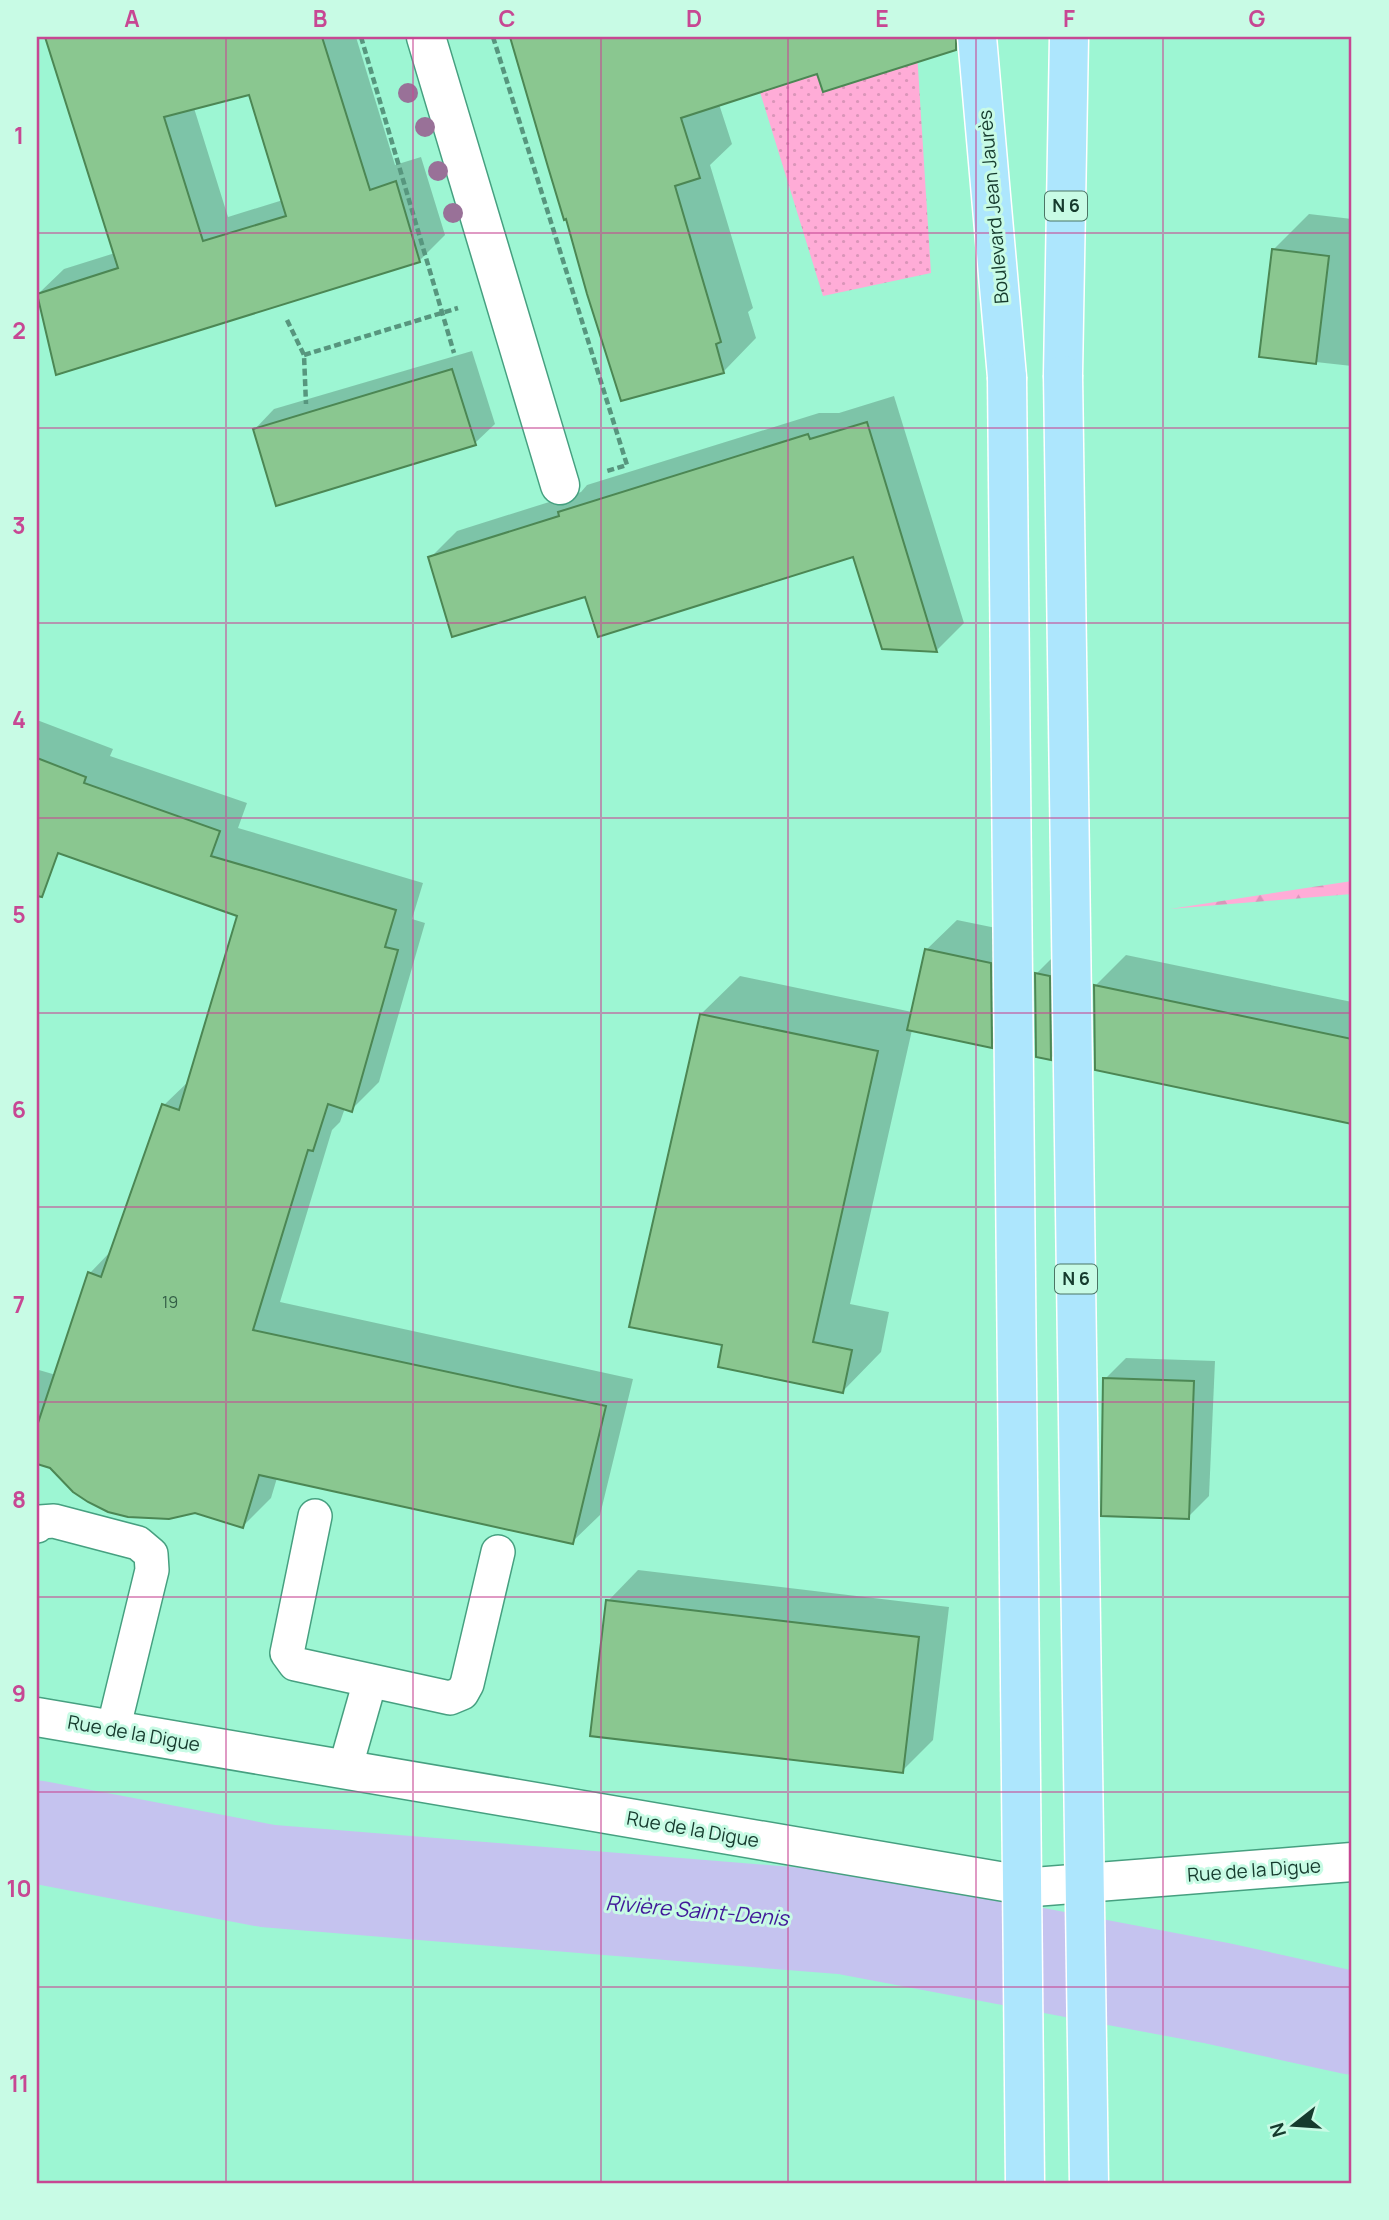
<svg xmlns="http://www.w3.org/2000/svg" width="1389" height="2220" font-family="Manrope,sans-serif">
<defs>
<pattern id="grass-dots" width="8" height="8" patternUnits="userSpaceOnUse" patternTransform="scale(1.75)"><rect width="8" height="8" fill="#ffacd7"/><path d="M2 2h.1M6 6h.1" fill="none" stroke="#da95b9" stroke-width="1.8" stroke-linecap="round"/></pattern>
<pattern id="forest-firs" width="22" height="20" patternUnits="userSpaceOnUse" patternTransform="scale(1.75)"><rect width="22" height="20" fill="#ffacd7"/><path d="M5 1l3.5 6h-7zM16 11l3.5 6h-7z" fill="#da95b9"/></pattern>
</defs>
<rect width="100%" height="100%" fill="#9df6d3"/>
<!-- grass -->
<path fill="url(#grass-dots)" d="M 743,37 L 916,37 L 931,273 L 823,296 Z"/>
<!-- forest -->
<path fill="url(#forest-firs)" d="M 1352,881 L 1352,894 L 1170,909 Z"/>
<!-- shadow -->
<g fill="#0003" fill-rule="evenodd">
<path d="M 47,37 L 356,37 L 395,165 L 421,157 L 445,235 L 420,260 L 38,294 L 64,269 L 115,253 ZM 250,93 L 283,200 L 228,217 L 194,108 Z"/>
<path d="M 511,37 L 942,37 L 918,60 L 819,71 L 719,104 L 732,144 L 710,165 L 753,308 L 748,312 L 756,338 L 724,371 L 623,399 Z"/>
<path d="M 1309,214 L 1352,219 L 1352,366 L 1261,356 L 1273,250 Z"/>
<path d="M 472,351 L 495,424 L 475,443 L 255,429 L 274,409 Z"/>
<path d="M 894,396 L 964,623 L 937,650 L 883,647 L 854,555 L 586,595 L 430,558 L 457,531 L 581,492 L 587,485 L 819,413 L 839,413 Z"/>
<path d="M 37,720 L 113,749 L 110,756 L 247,803 L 238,828 L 423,883 L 412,919 L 425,923 L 379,1082 L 351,1110 L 345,1108 L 340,1122 L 332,1130 L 280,1302 L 633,1379 L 600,1515 L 572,1542 L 277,1478 L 271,1498 L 243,1526 L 37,1462 L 37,1372 L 39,1370 L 56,1375 L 90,1273 L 112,1250 L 164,1105 L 190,1080 L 239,914 L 37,845 Z"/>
<path d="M 957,920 L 1021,933 L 1022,1016 L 991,1046 L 912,1030 L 850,1304 L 889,1312 L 881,1352 L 843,1391 L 724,1343 L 701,1014 L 740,976 L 912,1012 L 926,950 Z"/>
<path d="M 1067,943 L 1081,1028 L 1050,1059 L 1037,1056 L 1037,973 Z"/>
<path d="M 1126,955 L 1352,1002 L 1352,1122 L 1097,1068 L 1095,986 Z"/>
<path d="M 1126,1358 L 1215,1361 L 1209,1496 L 1188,1517 L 1105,1379 Z"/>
<path d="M 638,1570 L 949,1607 L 933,1740 L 902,1771 L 608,1601 Z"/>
</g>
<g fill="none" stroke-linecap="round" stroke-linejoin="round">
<!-- river -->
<path stroke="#c5c3ef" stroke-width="103" d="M 37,1832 L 268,1876 L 845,1923 L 1216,1993 L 1352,2023"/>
</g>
<!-- building -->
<g fill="#8ac790" stroke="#4c8754" stroke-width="2" fill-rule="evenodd">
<path d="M 45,37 L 322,37 L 370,190 L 396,181 L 420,262 L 56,375 L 37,294 L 118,268 ZM 249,95 L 286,216 L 203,241 L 164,117 Z"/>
<path d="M 510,37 L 956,37 L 956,50 L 823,92 L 817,74 L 681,118 L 700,178 L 675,186 L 721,342 L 716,344 L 724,373 L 621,401 L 587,294 L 566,219 L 564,220 L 548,167 Z"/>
<path d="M 1272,249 L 1329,256 L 1316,364 L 1259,357 Z"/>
<path d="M 452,369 L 476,445 L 276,506 L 253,429 Z"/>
<path d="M 867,422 L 937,652 L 882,649 L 853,557 L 598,637 L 585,597 L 452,637 L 428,557 L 559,516 L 558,512 L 808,434 L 810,439 Z"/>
<path d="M 37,758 L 86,777 L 84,783 L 220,831 L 211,856 L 396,910 L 385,947 L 398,950 L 352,1112 L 328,1104 L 313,1151 L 308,1150 L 253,1330 L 606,1406 L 573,1544 L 259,1475 L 243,1528 L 195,1513 L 169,1519 L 128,1517 L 108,1512 L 88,1502 L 73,1492 L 50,1468 L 37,1464 L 37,1426 L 88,1272 L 101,1277 L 162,1104 L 179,1110 L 237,916 L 58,853 L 42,897 L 37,896 Z"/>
<path d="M 925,949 L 991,963 L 992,1048 L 907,1030 Z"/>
<path d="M 1035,973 L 1050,976 L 1051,1060 L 1036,1057 Z"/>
<path d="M 1094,985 L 1352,1039 L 1352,1124 L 1095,1070 Z"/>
<path d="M 700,1014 L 878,1051 L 813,1342 L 852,1350 L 843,1393 L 718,1367 L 722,1345 L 629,1327 Z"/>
<path d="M 1103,1378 L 1194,1381 L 1189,1519 L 1101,1516 Z"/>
<path d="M 606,1600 L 919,1637 L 903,1773 L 590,1736 Z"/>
</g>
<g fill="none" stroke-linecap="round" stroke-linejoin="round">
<!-- service casing -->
<g stroke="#46a080" stroke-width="36">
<g id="service">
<path d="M 315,1516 L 287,1653 L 295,1664 L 450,1698 L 462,1693 L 467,1684 L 498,1552"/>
<path d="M 37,1526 L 40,1522 L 54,1521 L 138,1543 L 151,1554 L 152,1570 L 113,1730"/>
<path d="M 345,1769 L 370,1681"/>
</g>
</g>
<!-- minor casing -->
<g stroke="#46a080" stroke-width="41">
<g id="minor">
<path d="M 426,37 L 560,485"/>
<path d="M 37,1717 L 1034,1887 L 1352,1862"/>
</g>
</g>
<!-- primary casing -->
<g stroke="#fff" stroke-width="41">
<g id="primary">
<path d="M 977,37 L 1007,377"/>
<path d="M 1063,375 L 1069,37"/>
</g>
</g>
<!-- path -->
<g stroke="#57967e" stroke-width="4.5" stroke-dasharray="7 3.5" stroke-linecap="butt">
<path d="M 361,37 L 454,353"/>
<path d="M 493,37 L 627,465 L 607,471"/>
<path d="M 287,320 L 304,355 L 306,404"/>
<path d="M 304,355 L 458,308"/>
</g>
<!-- service -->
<use href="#service" stroke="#fff" stroke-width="33"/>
<!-- minor -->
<use href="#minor" stroke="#fff" stroke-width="38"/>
<!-- primary -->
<use href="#primary" stroke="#ade6fd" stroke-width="38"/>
<!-- primary-bridge casing -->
<g stroke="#fff" stroke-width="41" stroke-linecap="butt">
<g id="primary-bridge">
<path d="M 1063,375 L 1089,2183"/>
<path d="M 1007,377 L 1025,2183"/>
</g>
</g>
<!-- primary-bridge -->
<use href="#primary-bridge" stroke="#ade6fd" stroke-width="38"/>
</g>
<!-- trees -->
<g fill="#997198">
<circle cx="408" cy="93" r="10"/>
<circle cx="425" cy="127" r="10"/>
<circle cx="438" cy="171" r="10"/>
<circle cx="453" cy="213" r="10"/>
</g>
<!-- grid -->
<path fill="none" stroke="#c74793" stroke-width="2" stroke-opacity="0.55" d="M 226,37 L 226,2183M 413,37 L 413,2183M 601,37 L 601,2183M 788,37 L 788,2183M 976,37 L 976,2183M 1163,37 L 1163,2183M 37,233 L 1352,233M 37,428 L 1352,428M 37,623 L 1352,623M 37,818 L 1352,818M 37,1013 L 1352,1013M 37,1207 L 1352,1207M 37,1402 L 1352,1402M 37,1597 L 1352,1597M 37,1792 L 1352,1792M 37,1987 L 1352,1987"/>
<g text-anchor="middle" stroke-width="6" stroke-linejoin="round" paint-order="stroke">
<!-- number labels -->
<g font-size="16" fill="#335e46">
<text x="170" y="1308">19</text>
</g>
<!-- shield labels -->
<g fill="#c8fbe5" stroke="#4b7565" stroke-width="2">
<rect x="1045" y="191.5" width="42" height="29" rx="5"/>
<rect x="1055" y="1264.5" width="42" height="29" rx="5"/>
</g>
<g font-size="18" font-weight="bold" fill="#163b2e">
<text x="1066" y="212">N 6</text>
<text x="1076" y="1285">N 6</text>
</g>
<!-- street labels -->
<g font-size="19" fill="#163b2e" stroke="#c8fbe5">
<text transform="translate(993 207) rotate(-95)" y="7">Boulevard Jean Jaurès</text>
<text transform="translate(134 1733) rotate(10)" y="7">Rue de la Digue</text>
<text transform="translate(693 1829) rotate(10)" y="7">Rue de la Digue</text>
<text transform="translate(1254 1870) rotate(-4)" y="7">Rue de la Digue</text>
</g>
<!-- water labels -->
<g font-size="21" font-style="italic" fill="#411999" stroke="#c8fbe5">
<text transform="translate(697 1911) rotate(5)" y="7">Rivière Saint-Denis</text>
</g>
</g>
<!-- border -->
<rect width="1389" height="2220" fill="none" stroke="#c8fbe5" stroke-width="77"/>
<!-- north arrow -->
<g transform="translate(1294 2125) rotate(253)" stroke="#c8fbe5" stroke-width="5" paint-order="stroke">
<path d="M0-5L12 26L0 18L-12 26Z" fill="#163b2e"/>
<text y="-10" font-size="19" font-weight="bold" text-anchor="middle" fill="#163b2e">N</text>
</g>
<rect x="38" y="38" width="1312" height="2144" fill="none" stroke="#c74793" stroke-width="2.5"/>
<g font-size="23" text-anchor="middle" font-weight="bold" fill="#c74793">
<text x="132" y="27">A</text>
<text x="320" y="27">B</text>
<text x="507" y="27">C</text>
<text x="694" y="27">D</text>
<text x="882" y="27">E</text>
<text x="1069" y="27">F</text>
<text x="1257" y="27">G</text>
<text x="19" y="144">1</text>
<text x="19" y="339">2</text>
<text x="19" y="534">3</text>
<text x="19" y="728">4</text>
<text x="19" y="923">5</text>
<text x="19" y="1118">6</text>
<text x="19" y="1313">7</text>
<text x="19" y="1508">8</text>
<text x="19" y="1702">9</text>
<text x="19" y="1897">10</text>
<text x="19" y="2092">11</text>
</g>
</svg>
